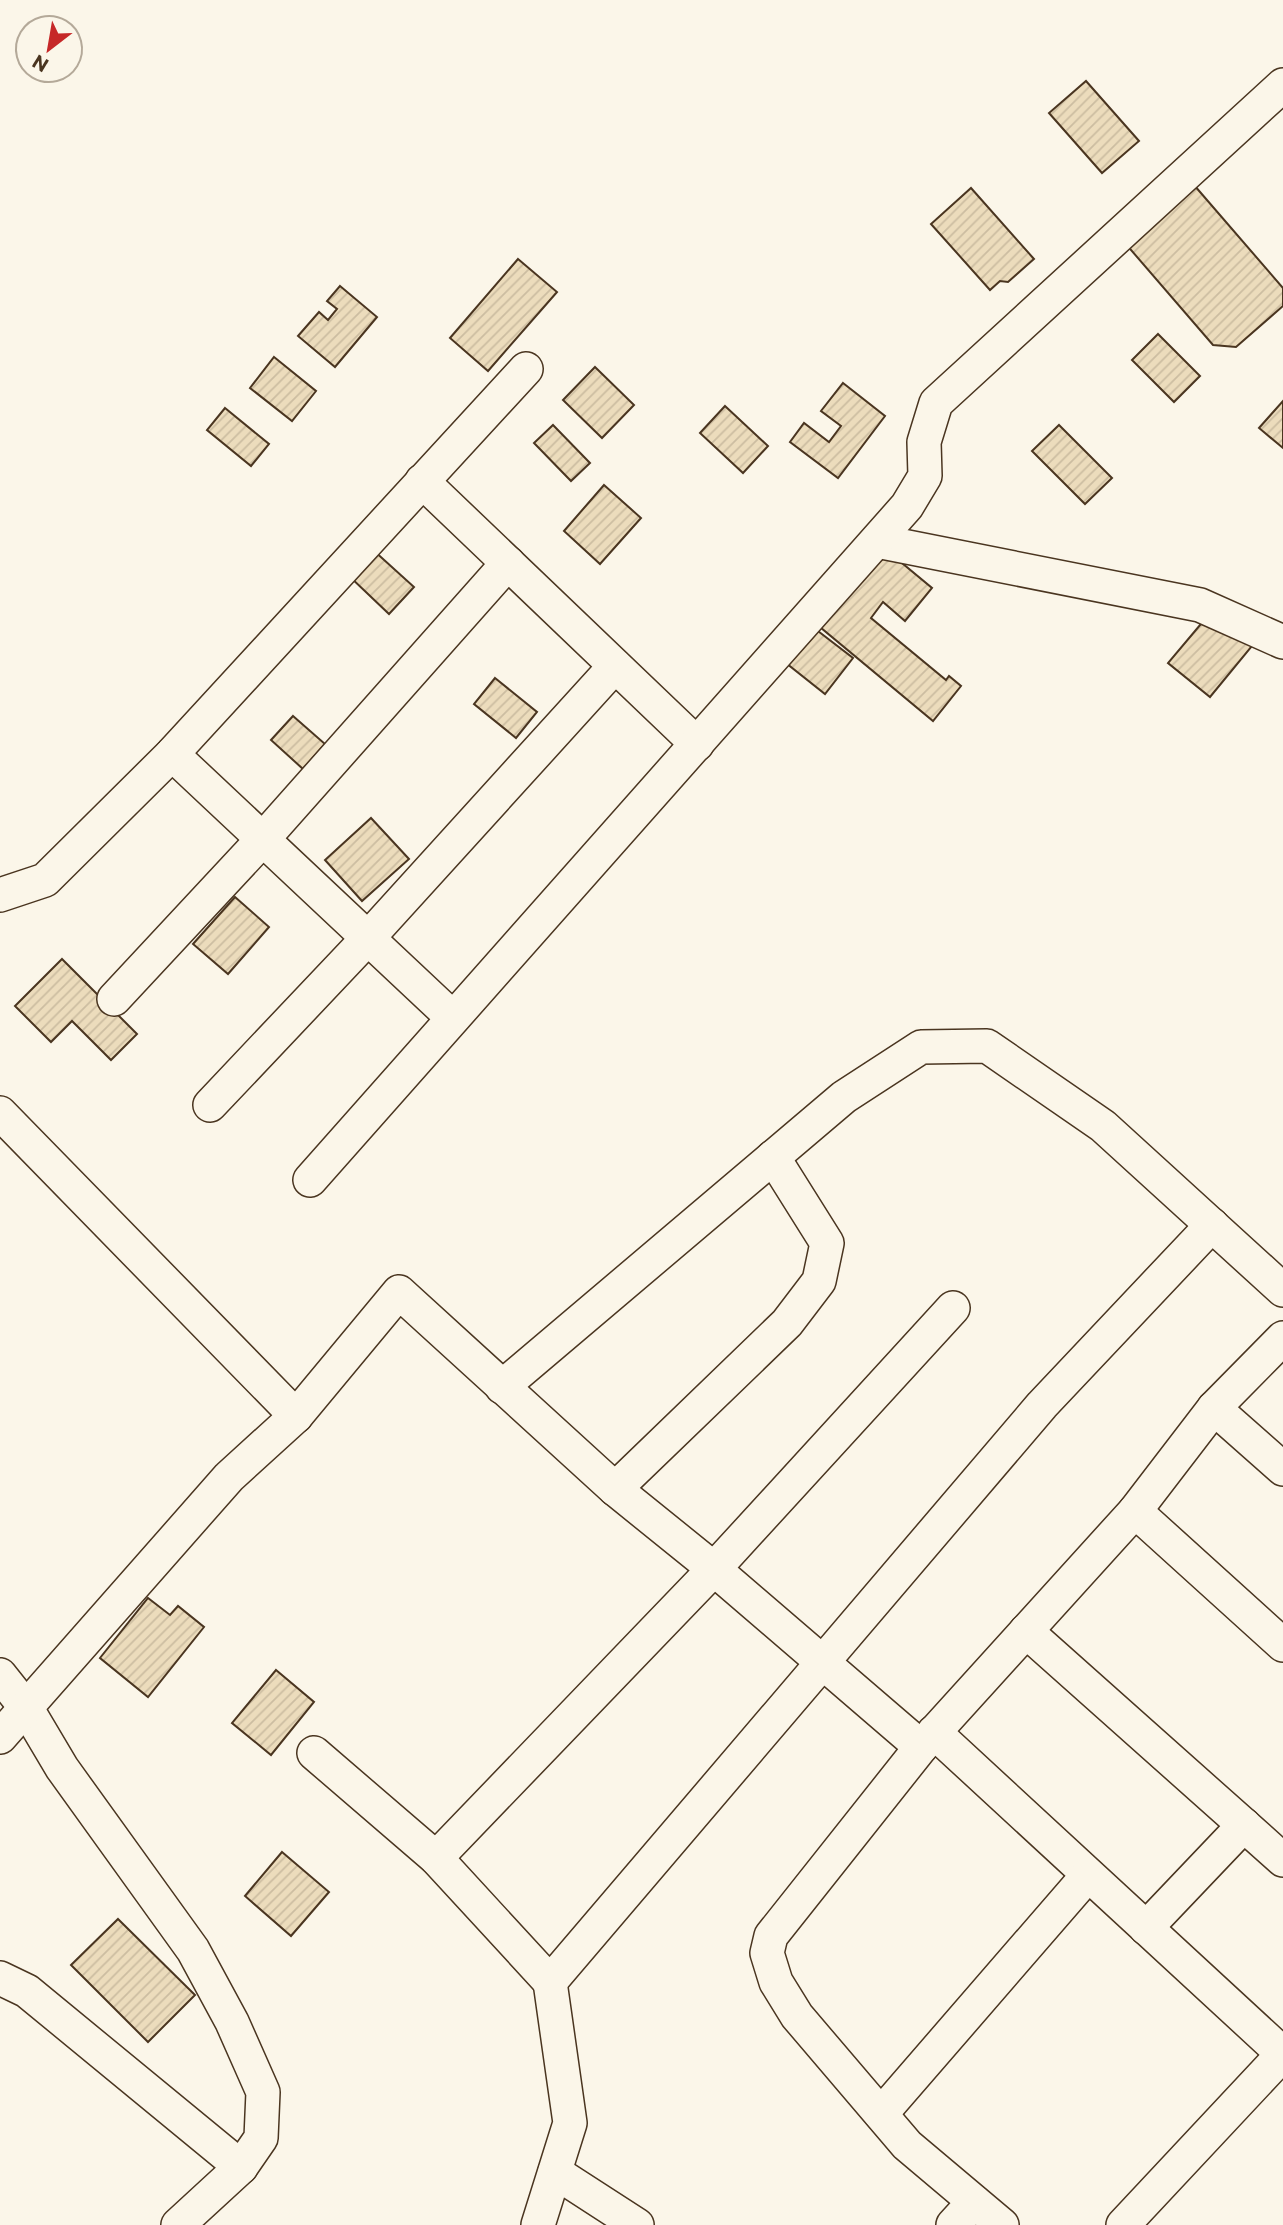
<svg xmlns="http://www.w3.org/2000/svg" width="1283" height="2225" font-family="Commissioner,sans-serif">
<defs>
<pattern id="building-hatch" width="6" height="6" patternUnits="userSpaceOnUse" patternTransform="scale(1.75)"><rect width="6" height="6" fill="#ecdcbc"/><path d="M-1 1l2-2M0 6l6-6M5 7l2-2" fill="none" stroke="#ccbda1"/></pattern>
</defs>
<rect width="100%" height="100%" fill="#fbf6e9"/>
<!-- building -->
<g fill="url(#building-hatch)" stroke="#4a3520" stroke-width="2">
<path d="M 1086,81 L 1139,141 L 1102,173 L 1049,113 Z"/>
<path d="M 1194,185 L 1283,288 L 1283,306 L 1236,347 L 1213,345 L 1125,243 Z"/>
<path d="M 971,188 L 1034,259 L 1008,282 L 1000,281 L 990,290 L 931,224 Z"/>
<path d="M 518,259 L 557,292 L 488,371 L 450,338 Z"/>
<path d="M 340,286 L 377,317 L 335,367 L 298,336 L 319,312 L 328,320 L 337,309 L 327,301 Z"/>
<path d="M 1158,334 L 1200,376 L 1174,402 L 1132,360 Z"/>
<path d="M 274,357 L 316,391 L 292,421 L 250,388 Z"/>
<path d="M 595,367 L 634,405 L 602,438 L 563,400 Z"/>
<path d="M 843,383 L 885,416 L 838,478 L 790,442 L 804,423 L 829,442 L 841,426 L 821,411 Z"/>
<path d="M 1283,401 L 1283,448 L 1259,428 Z"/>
<path d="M 725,406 L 768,446 L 743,473 L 700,433 Z"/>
<path d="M 225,408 L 269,444 L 251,466 L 207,430 Z"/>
<path d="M 553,425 L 590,463 L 571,481 L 534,443 Z"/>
<path d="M 1059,425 L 1112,478 L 1085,504 L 1032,451 Z"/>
<path d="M 604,485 L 641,518 L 600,564 L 564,531 Z"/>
<path d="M 879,544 L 932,588 L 905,621 L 883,602 L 871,618 L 946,680 L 949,676 L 961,686 L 933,721 L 814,622 Z"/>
<path d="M 372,549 L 414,587 L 389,614 L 348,575 Z"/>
<path d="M 1211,612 L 1252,646 L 1210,697 L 1168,663 Z"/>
<path d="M 814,628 L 853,658 L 825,694 L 786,663 Z"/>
<path d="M 495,678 L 537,712 L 516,738 L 474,704 Z"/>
<path d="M 293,716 L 325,744 L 303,769 L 271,740 Z"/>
<path d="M 371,818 L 409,859 L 362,901 L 325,860 Z"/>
<path d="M 235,897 L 269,927 L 228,974 L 193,944 Z"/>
<path d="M 62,959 L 137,1034 L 111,1060 L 72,1021 L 51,1042 L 15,1006 Z"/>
<path d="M 148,1598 L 170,1615 L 178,1606 L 204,1627 L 148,1697 L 100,1658 Z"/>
<path d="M 276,1670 L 314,1702 L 271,1755 L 232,1723 Z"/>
<path d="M 282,1852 L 329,1892 L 291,1936 L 245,1896 Z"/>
<path d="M 118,1919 L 195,1995 L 148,2042 L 71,1965 Z"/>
</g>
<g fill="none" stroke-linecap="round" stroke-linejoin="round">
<!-- street casing -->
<g stroke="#4a3520" stroke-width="36">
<g id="street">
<path d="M 422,481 L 697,744"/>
<path d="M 877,541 L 1200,605 L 1283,642"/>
<path d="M 172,754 L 453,1018"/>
<path d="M 0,895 L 45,880 L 172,754 L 526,369"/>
<path d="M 114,999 L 263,839 L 508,563"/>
<path d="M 210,1105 L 368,938 L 615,666"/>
<path d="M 0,1113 L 296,1416 L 399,1292 L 615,1489 L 714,1569 L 921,1747 L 1135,1511 L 1283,1645"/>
<path d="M 310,1180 L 907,506 L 925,476 L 924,442 L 936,403 L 1283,85"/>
<path d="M 502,1387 L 844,1097 L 921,1047 L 987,1046 L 1103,1126 L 1283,1290"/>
<path d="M 1214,1408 L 1283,1469"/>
<path d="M 615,1489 L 787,1323 L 819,1281 L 827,1243 L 773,1157"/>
<path d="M 1135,1511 L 1214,1408 L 1283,1338"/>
<path d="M 1026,1631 L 1283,1860"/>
<path d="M 0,1675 L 27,1709 L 62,1768 L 193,1950 L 232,2022 L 263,2092 L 261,2138 L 241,2167 L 178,2225"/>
<path d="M 934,1732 L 1283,2054"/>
<path d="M 0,1737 L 229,1477 L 296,1416"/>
<path d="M 921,1747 L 771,1936 L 767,1953 L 776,1982 L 797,2016 L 907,2145 L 1002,2225"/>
<path d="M 314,1753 L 436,1858 L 550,1982 L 1042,1405 L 1212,1225"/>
<path d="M 436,1858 L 714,1569 L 953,1308"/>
<path d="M 1146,1928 L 1244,1825"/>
<path d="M 0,1978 L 27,1991 L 241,2167"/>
<path d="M 881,2114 L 1088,1875"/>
<path d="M 555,2172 L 637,2225"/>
<path d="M 538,2225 L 570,2123 L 550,1982"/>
<path d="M 953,2225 L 974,2202"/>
<path d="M 1123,2225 L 1283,2054"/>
</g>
</g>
<!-- street -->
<use href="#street" stroke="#fbf6e9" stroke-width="33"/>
</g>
<!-- north arrow -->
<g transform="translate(49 49) rotate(211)"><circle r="33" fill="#fbf6e9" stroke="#b4a999" stroke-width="2"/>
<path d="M0-5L12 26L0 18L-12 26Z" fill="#c62828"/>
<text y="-10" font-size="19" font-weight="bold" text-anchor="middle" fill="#4a3520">N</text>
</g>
</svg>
